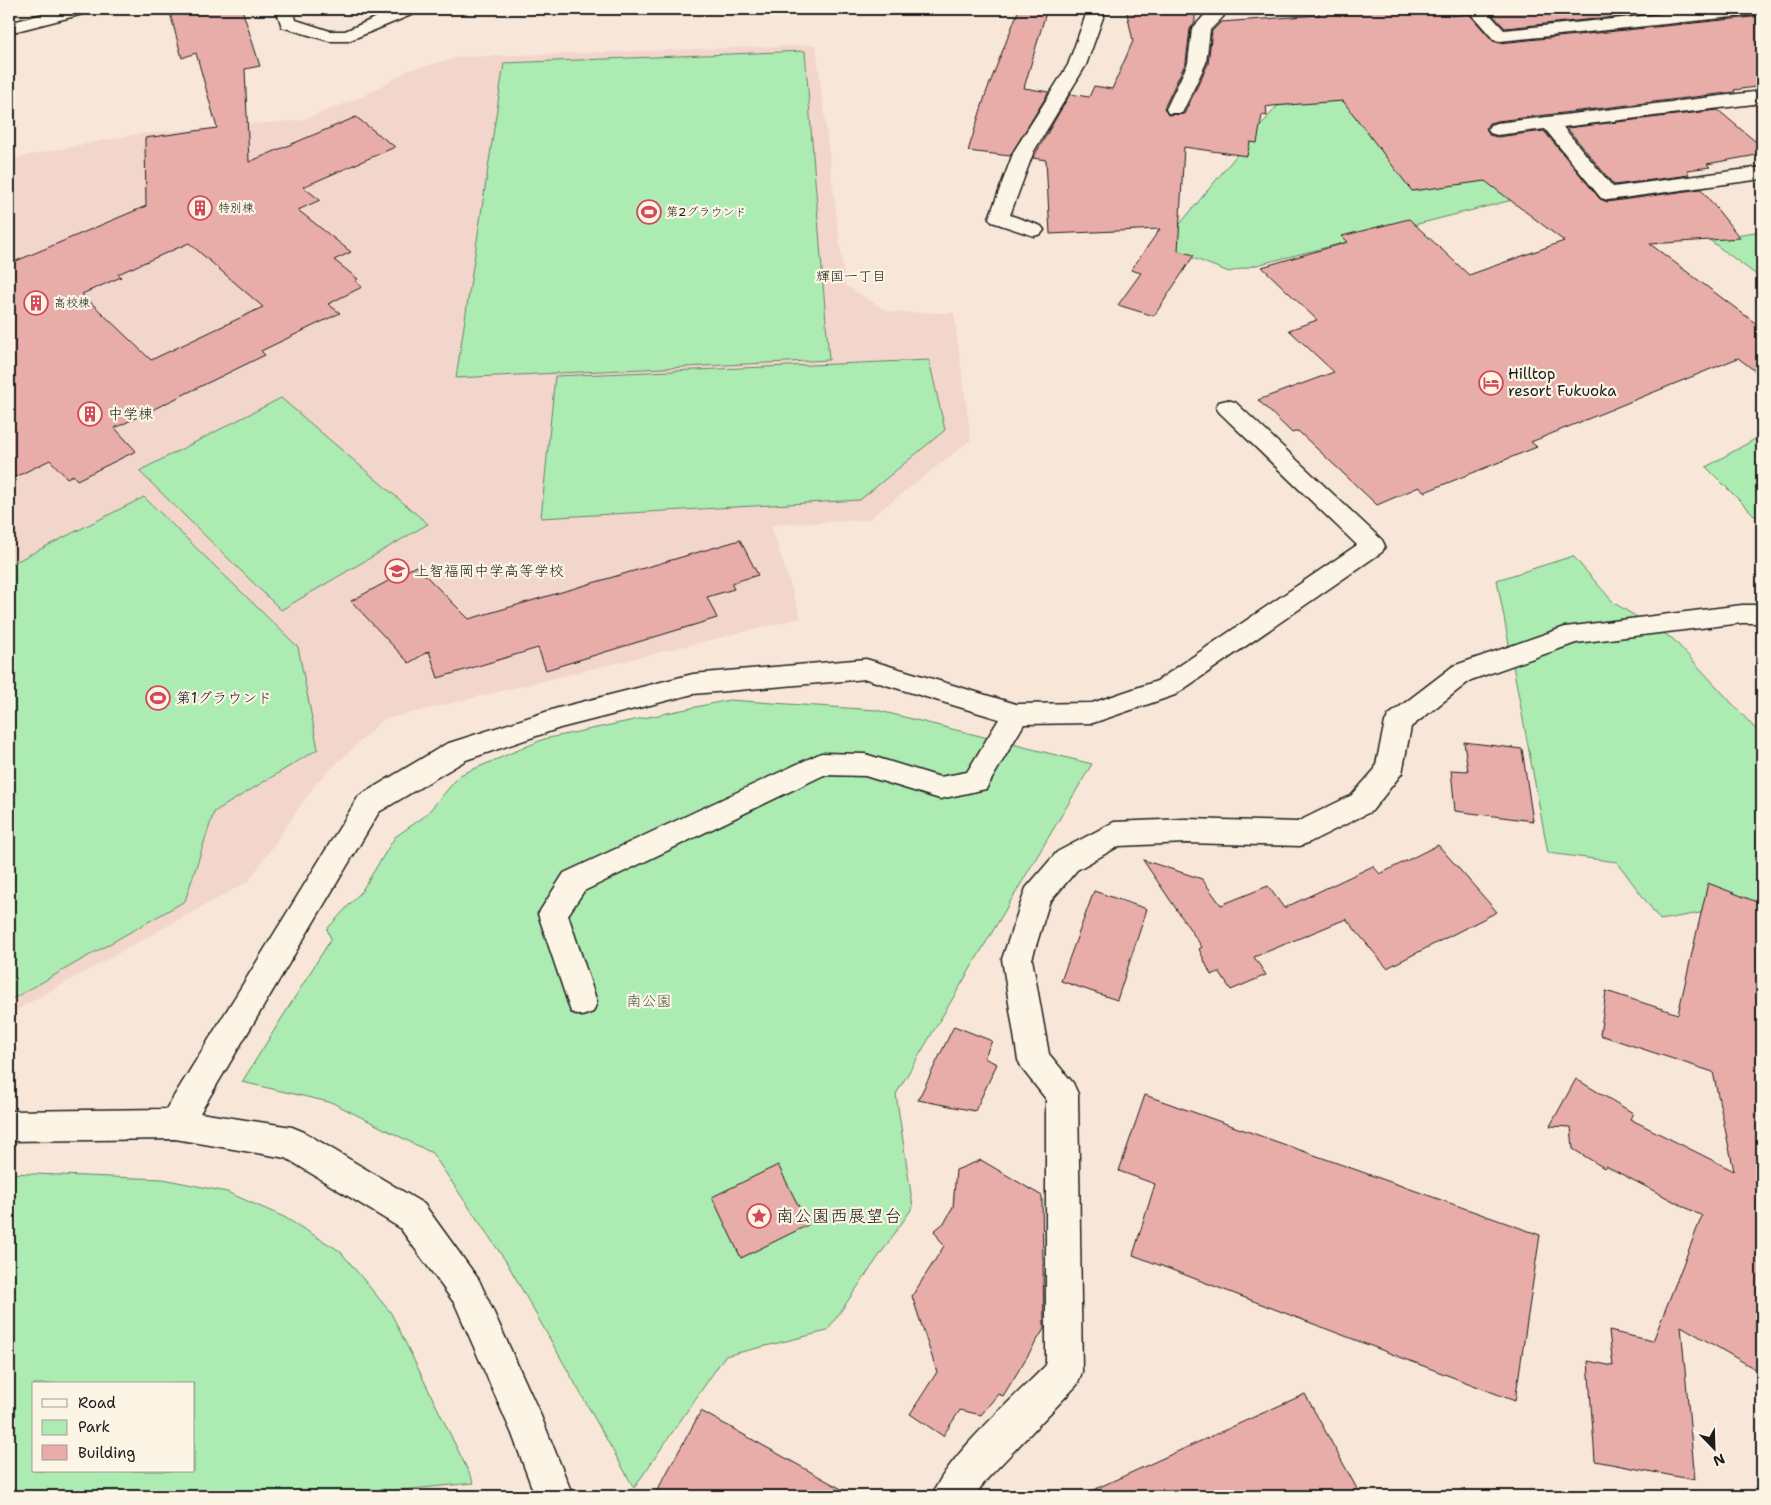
<svg xmlns="http://www.w3.org/2000/svg" width="1771" height="1505" font-family="'Shantell Sans','Klee One',sans-serif">
<rect width="100%" height="100%" fill="#f8e7d9"/>
<filter id="ink" filterUnits="userSpaceOnUse"><feTurbulence type="fractalNoise" baseFrequency=".02" numOctaves="2"/><feDisplacementMap in="SourceGraphic" scale="10" xChannelSelector="R" yChannelSelector="G"/><feConvolveMatrix kernelMatrix="1 2 1 2 8 2 1 2 1" color-interpolation-filters="sRGB"/></filter>
<g filter="url(#ink)">
<!-- built -->
<path fill="#f3d6cb" d="M 816,45 L 845,285 L 889,312 L 954,313 L 971,440 L 868,520 L 771,525 L 801,618 L 383,720 L 317,782 L 249,881 L 9,1014 L 9,159 L 137,134 L 301,120 L 362,97 L 409,70 L 460,57 Z"/>
<!-- green -->
<g fill="#acebb2" stroke="#648467" fill-rule="evenodd">
<path d="M 805,51 L 829,360 L 456,378 L 504,63 Z"/>
<path d="M 1442,83 L 1536,194 L 1229,272 L 1162,246 L 1277,106 Z"/>
<path d="M 1762,231 L 1762,279 L 1708,239 Z"/>
<path d="M 929,360 L 945,430 L 860,500 L 541,518 L 555,376 Z"/>
<path d="M 281,398 L 428,524 L 281,610 L 139,471 Z"/>
<path d="M 1762,435 L 1762,523 L 1706,467 Z"/>
<path d="M 144,497 L 298,647 L 318,749 L 214,812 L 185,901 L 9,1001 L 9,565 Z"/>
<path d="M 1573,556 L 1614,603 L 1673,639 L 1762,736 L 1762,899 L 1746,905 L 1660,920 L 1617,862 L 1548,853 L 1497,580 Z"/>
<path d="M 729,700 L 876,710 L 1092,764 L 896,1094 L 913,1207 L 827,1331 L 725,1356 L 634,1488 L 507,1263 L 432,1153 L 333,1103 L 242,1082 L 331,939 L 327,929 L 361,892 L 395,837 L 425,816 L 460,775 L 544,739 Z"/>
<path d="M 9,1173 L 163,1179 L 227,1192 L 284,1217 L 340,1251 L 391,1313 L 474,1483 L 369,1493 L 367,1496 L 9,1496 ZM 34,1384 L 194,1384 L 194,1471 L 34,1471 Z"/>
</g>
<!-- building -->
<g fill="#e8ada9" stroke="#1c1c1c" fill-rule="evenodd">
<path d="M 169,9 L 242,9 L 260,66 L 245,69 L 249,162 L 356,117 L 395,147 L 303,187 L 320,200 L 298,210 L 351,252 L 334,260 L 358,279 L 355,281 L 362,287 L 328,304 L 340,313 L 261,351 L 265,355 L 115,428 L 136,451 L 77,480 L 73,475 L 67,478 L 50,460 L 9,480 L 9,264 L 146,206 L 145,138 L 217,128 L 196,53 L 182,58 ZM 189,243 L 263,307 L 151,360 L 82,294 L 121,277 L 118,274 Z"/>
<path d="M 1019,9 L 1047,9 L 1024,88 L 1049,92 L 1010,156 L 968,151 L 986,93 Z"/>
<path d="M 1126,9 L 1195,9 L 1195,22 L 1190,29 L 1186,62 L 1164,108 L 1168,115 L 1184,114 L 1208,64 L 1212,31 L 1221,22 L 1320,15 L 1315,9 L 1445,9 L 1451,16 L 1469,14 L 1493,41 L 1500,43 L 1762,16 L 1762,86 L 1734,90 L 1735,92 L 1497,121 L 1489,123 L 1486,128 L 1489,135 L 1497,137 L 1544,131 L 1600,199 L 1607,202 L 1701,189 L 1740,238 L 1650,244 L 1762,328 L 1762,376 L 1738,358 L 1531,442 L 1537,447 L 1425,492 L 1419,487 L 1377,505 L 1298,431 L 1292,433 L 1258,400 L 1334,372 L 1289,330 L 1317,320 L 1262,267 L 1348,242 L 1342,236 L 1409,219 L 1469,275 L 1564,241 L 1485,181 L 1412,191 L 1343,101 L 1272,106 L 1266,107 L 1267,116 L 1262,115 L 1257,143 L 1250,142 L 1247,156 L 1184,147 L 1178,251 L 1194,255 L 1154,316 L 1118,305 L 1141,273 L 1131,270 L 1160,229 L 1050,234 L 1046,160 L 1033,158 L 1070,94 L 1089,97 L 1094,86 L 1112,89 L 1133,41 Z"/>
<path d="M 1515,9 L 1696,9 L 1505,28 L 1490,12 Z"/>
<path d="M 1718,110 L 1762,147 L 1762,154 L 1707,164 L 1710,167 L 1687,170 L 1689,175 L 1614,185 L 1567,128 Z"/>
<path d="M 740,540 L 758,575 L 731,583 L 734,589 L 707,597 L 717,618 L 546,670 L 538,648 L 438,678 L 429,651 L 409,663 L 351,601 L 416,566 L 469,619 Z"/>
<path d="M 1464,742 L 1522,749 L 1533,821 L 1455,811 L 1451,770 L 1468,771 Z"/>
<path d="M 1438,845 L 1497,912 L 1387,968 L 1346,919 L 1254,957 L 1266,975 L 1231,990 L 1219,972 L 1211,975 L 1199,949 L 1202,947 L 1143,860 L 1202,879 L 1221,905 L 1268,886 L 1284,908 L 1373,866 L 1380,874 Z"/>
<path d="M 1708,883 L 1762,904 L 1762,1373 L 1681,1326 L 1695,1480 L 1595,1461 L 1588,1361 L 1613,1366 L 1609,1331 L 1653,1341 L 1702,1216 L 1606,1166 L 1604,1168 L 1573,1149 L 1571,1127 L 1550,1126 L 1576,1079 L 1633,1113 L 1630,1119 L 1734,1171 L 1713,1072 L 1600,1035 L 1606,991 L 1678,1014 Z"/>
<path d="M 1094,891 L 1147,909 L 1117,1000 L 1061,981 Z"/>
<path d="M 954,1026 L 992,1041 L 984,1058 L 997,1064 L 975,1111 L 918,1100 Z"/>
<path d="M 1145,1095 L 1540,1235 L 1515,1401 L 1133,1255 L 1155,1184 L 1119,1171 Z"/>
<path d="M 981,1160 L 1042,1196 L 1044,1329 L 1003,1396 L 998,1394 L 981,1415 L 960,1410 L 943,1436 L 910,1414 L 937,1372 L 912,1296 L 944,1246 L 934,1231 L 945,1222 L 953,1207 L 956,1170 Z"/>
<path d="M 778,1165 L 808,1225 L 741,1258 L 712,1197 Z"/>
<path d="M 1305,1394 L 1361,1496 L 1080,1496 L 1183,1449 Z"/>
<path d="M 701,1411 L 854,1496 L 654,1496 Z"/>
</g>
<g fill="none" stroke-linecap="round" stroke-linejoin="round">
<!-- minor casing -->
<g stroke="#1c1c1c" stroke-width="3">
<g id="minor">
<path d="M 62,9 L 90,9 L 87,13 L 9,33 L 9,23 Z"/>
<path d="M 276,9 L 293,9 L 296,20 L 330,31 L 345,31 L 396,9 L 419,9 L 416,13 L 348,41 L 329,41 L 282,27 Z"/>
<path d="M 1088,9 L 1106,9 L 1086,65 L 1034,151 L 1010,215 L 1041,226 L 1044,230 L 1041,234 L 1034,236 L 992,222 L 989,218 L 1014,151 L 1068,65 Z"/>
<path d="M 1210,9 L 1227,9 L 1223,17 L 1210,30 L 1206,63 L 1184,109 L 1182,113 L 1168,113 L 1166,109 L 1188,63 L 1192,29 Z"/>
<path d="M 1467,9 L 1485,9 L 1504,30 L 1712,9 L 1762,9 L 1762,14 L 1500,41 L 1494,40 Z"/>
<path d="M 1762,91 L 1762,103 L 1563,127 L 1613,187 L 1762,167 L 1762,179 L 1608,200 L 1601,198 L 1545,129 L 1497,135 L 1490,133 L 1488,129 L 1490,125 L 1497,123 Z"/>
<path d="M 1227,400 L 1235,402 L 1382,540 L 1385,546 L 1382,552 L 1175,695 L 1093,723 L 1024,724 L 986,789 L 940,799 L 865,776 L 824,775 L 584,891 L 568,915 L 597,1002 L 593,1012 L 582,1016 L 571,1012 L 538,914 L 564,873 L 821,753 L 865,754 L 940,777 L 967,772 L 999,719 L 866,679 L 693,694 L 560,728 L 466,760 L 379,812 L 200,1113 L 292,1127 L 304,1132 L 424,1204 L 479,1280 L 541,1416 L 573,1496 L 535,1496 L 512,1434 L 455,1304 L 400,1228 L 286,1158 L 175,1139 L 9,1141 L 9,1111 L 166,1109 L 359,796 L 446,744 L 558,708 L 693,674 L 866,659 L 1016,704 L 1092,703 L 1157,681 L 1357,545 L 1219,412 L 1216,407 L 1219,402 Z"/>
<path d="M 1742,605 L 1762,605 L 1762,623 L 1742,623 L 1576,643 L 1471,680 L 1411,727 L 1402,773 L 1372,811 L 1310,842 L 1300,846 L 1186,843 L 1119,846 L 1077,870 L 1049,903 L 1032,959 L 1049,1054 L 1073,1083 L 1078,1094 L 1082,1372 L 1077,1385 L 988,1478 L 974,1496 L 932,1496 C 946,1457 1015,1397 1046,1365 L 1046,1099 L 1023,1070 L 1018,1060 L 1002,959 L 1026,888 L 1057,852 L 1114,822 L 1186,819 L 1297,822 L 1352,795 L 1375,769 L 1385,722 L 1389,715 L 1453,666 L 1565,627 Z"/>
</g>
</g>
<!-- minor -->
<use href="#minor" fill="#fcf5e5" fill-rule="evenodd"/>
</g>
</g>
<!-- icons -->
<defs>
<g id="building-ring" transform="scale(1.25)"><circle r="9.5" fill="#fcf5e5" stroke="#d1495b" stroke-width="1.5"/><path d="M-4-6H4V6H1V3H-1V6H-4ZM-2.5-4.3h1.7v1.8h-1.7ZM.8-4.3h1.7v1.8H.8ZM-2.5-1h1.7V.8h-1.7ZM.8-1h1.7V.8H.8Z" fill="#d1495b"/></g>
<g id="stadium-ring" transform="scale(1.25)"><circle r="9.5" fill="#fcf5e5" stroke="#d1495b" stroke-width="1.5"/><path d="M0-5a6.5 5 0 1 0 0 10a6.5 5 0 1 0 0-10ZM-3.5-1.8h7v3.6h-7Z" fill="#d1495b"/></g>
<g id="hotel-ring" transform="scale(1.25)"><circle r="9.5" fill="#fcf5e5" stroke="#d1495b" stroke-width="1.5"/><path d="M-6-4.5h1.5V1H6V5H4.5V3h-9V5H-6ZM-4 0a1.8 1.8 0 1 1 3.6 0ZM.5 0V-2.5h3Q6-2.5 6 0Z" fill="#d1495b"/></g>
<g id="school-ring" transform="scale(1.25)"><circle r="9.5" fill="#fcf5e5" stroke="#d1495b" stroke-width="1.5"/><path d="M0-5L7-2L0 1L-7-2ZM-4 1L0 2.5L4 1V4Q0 6-4 4Z" fill="#d1495b"/></g>
<g id="sight-ring" transform="scale(1.25)"><circle r="9.5" fill="#fcf5e5" stroke="#d1495b" stroke-width="1.5"/><path d="M0-6L1.8-2.2L6-1.7L2.9 1.2L3.7 5.4L0 3.3L-3.7 5.4L-2.9 1.2L-6-1.7L-1.8-2.2Z" fill="#d1495b"/></g>
</defs>
<g fill-rule="evenodd">
<use href="#building-ring" x="200" y="208"/>
<use href="#stadium-ring" x="649" y="212"/>
<use href="#building-ring" x="36" y="303"/>
<use href="#hotel-ring" x="1491" y="383"/>
<use href="#building-ring" x="90" y="414"/>
<use href="#school-ring" x="397" y="571"/>
<use href="#stadium-ring" x="158" y="698"/>
<use href="#sight-ring" x="759" y="1216"/>
</g>
<g text-anchor="middle" stroke-width="4.5" stroke-linejoin="round" paint-order="stroke">
<!-- far-poi labels -->
<g font-size="12" fill="#1c1c1c" stroke="#fcf5e5" text-anchor="start">
<text x="218" y="212">特別棟</text>
<text x="666" y="216">第2グラウンド</text>
<text x="54" y="307">高校棟</text>
</g>
<!-- far-neighbourhood labels -->
<g font-size="14" fill="#1c1c1c" stroke="#fcf5e5">
<text x="851" y="281">輝国一丁目</text>
</g>
<!-- poi labels -->
<g font-size="15" fill="#1c1c1c" stroke="#fcf5e5" text-anchor="start">
<text x="1508" y="379">Hilltop<tspan x="1508" dy="17">resort Fukuoka</tspan></text>
<text x="108" y="419">中学棟</text>
<text x="414" y="576">上智福岡中学高等学校</text>
<text x="176" y="703">第1グラウンド</text>
</g>
<!-- park labels -->
<g font-size="15" fill="#475a49" stroke="#fcf5e5">
<text x="649" y="1006">南公園</text>
</g>
<!-- near-poi labels -->
<g font-size="18" fill="#1c1c1c" stroke="#fcf5e5" text-anchor="start">
<text x="776" y="1222">南公園西展望台</text>
</g>
</g>
<!-- margin -->
<rect width="1771" height="1505" fill="none" stroke="#fcf5e5" stroke-width="30"/>
<rect x="15" y="15" width="1741" height="1475" fill="none" stroke="#1c1c1c" stroke-width="2" filter="url(#ink)"/>
<!-- legend -->
<rect x="32" y="1382" width="162" height="90" fill="#fcf5e5" stroke="#a29e95"/>
<rect x="42" y="1399" width="25" height="8" fill="#fcf5e5" stroke="#a29e95"/>
<text x="78" y="1408" font-size="15" fill="#1c1c1c">Road</text>
<rect x="42" y="1420" width="25" height="15" fill="#acebb2" stroke="#a29e95"/>
<text x="78" y="1432" font-size="15" fill="#1c1c1c">Park</text>
<rect x="42" y="1445" width="25" height="15" fill="#e8ada9" stroke="#a29e95"/>
<text x="78" y="1458" font-size="15" fill="#1c1c1c">Building</text>
<!-- north arrow -->
<g transform="translate(1714 1448) rotate(157)" stroke="#fcf5e5" stroke-width="4" paint-order="stroke">
<path d="M0-4L9 19L0 12L-9 19Z" fill="#1c1c1c"/>
<text y="-8" font-size="14" font-weight="bold" text-anchor="middle" fill="#1c1c1c">N</text>
</g>
</svg>
